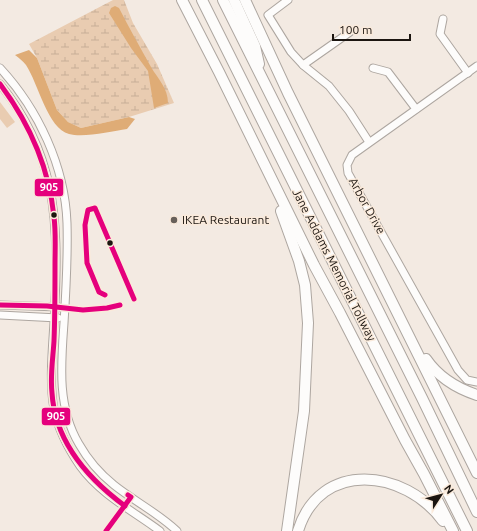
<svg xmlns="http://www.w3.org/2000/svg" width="477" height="531" font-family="Ubuntu,sans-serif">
<defs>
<pattern id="wetland-marsh" width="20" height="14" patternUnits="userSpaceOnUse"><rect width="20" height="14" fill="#e9ccb1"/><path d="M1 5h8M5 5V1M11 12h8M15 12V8" fill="none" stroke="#c7ae97"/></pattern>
</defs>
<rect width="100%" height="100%" fill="#f3eae2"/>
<!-- wetland -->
<path fill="url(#wetland-marsh)" d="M 113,0 L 124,0 L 133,23 L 157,64 L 174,103 L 129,117 L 81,128 L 68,122 L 57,110 L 37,58 L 29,44 Z"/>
<!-- pitch -->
<path fill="#e9ccb1" d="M 0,102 L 15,122 L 7,128 L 0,119 Z"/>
<!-- water -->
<g fill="#dfac76">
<path d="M 115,6 L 119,8 C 129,28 140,47 151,67 C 158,79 168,88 168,103 L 154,108 L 148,71 L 131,48 L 109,13 L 111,8 Z"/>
<path d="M 29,50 L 37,58 L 57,110 L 68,122 L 81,128 L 129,117 L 135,119 L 127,129 C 112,131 84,138 69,134 C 48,129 38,83 26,65 C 23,61 19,58 15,55 Z"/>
</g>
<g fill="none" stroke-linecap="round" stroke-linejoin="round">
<!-- minor casing -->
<g stroke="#ada6a0" stroke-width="9">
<g id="minor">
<path d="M 288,0 L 268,15 L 291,52 L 303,65 L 329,86 L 349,111 L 369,142"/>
<path d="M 443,19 L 440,34 L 468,73"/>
<path d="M 303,65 L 350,32"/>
<path d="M 477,66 L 352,155 L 347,165 L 348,173 L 458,370 L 467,380 L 477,382"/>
<path d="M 0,68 C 38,109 65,166 67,223 C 68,255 66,291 64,323 C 61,364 57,407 79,444 C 88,460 99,473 114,485 C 134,501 158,513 177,531"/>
<path d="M 373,68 L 388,72 L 416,109"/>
<path d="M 0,84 C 55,152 59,219 55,303 C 54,336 48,378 54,409 C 58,429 69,450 80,466 C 100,494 133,511 160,531"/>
<path d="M 0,305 L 59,307"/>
<path d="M 0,315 L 58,318"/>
</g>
</g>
<!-- highway casing -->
<g stroke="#ada6a0" stroke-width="12">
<g id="highway">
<path d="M 182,0 L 219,72 L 314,265 L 340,313 L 405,440 L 424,474 L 453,531"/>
<path d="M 202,0 L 467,531"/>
<path d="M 223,0 L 422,398 L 477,512"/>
<path d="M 234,0 L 255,46 L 259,64"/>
<path d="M 245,0 L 288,93 L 477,473"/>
<path d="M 281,211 L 299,261 L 305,285 L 308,323 L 304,411 L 287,531"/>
<path d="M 426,359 C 439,378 456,388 477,395"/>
<path d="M 298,531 C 320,459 405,469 443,521"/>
</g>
</g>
<!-- minor -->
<use href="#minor" stroke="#fdfcfb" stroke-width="7"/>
<!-- highway -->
<use href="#highway" stroke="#fdfcfb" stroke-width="10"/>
<!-- bus-1 casing -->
<g stroke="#faeadb" stroke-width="8">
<g id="bus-1">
<path d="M 0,84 C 30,124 49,167 54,217 C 56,233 55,249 55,265 C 55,291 55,316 54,341 C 53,358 50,376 52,393 C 55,441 87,478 125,506"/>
<path d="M 105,295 L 99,292 L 87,263 L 85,225 L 88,210 L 95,208 L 134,299"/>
<path d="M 0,305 L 47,306 L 83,310 L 107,308 L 120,305"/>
<path d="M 106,531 L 131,497 L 128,495"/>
</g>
</g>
<!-- bus-1 -->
<use href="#bus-1" stroke="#e5007d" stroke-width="5"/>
</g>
<!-- markers -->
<g fill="#1b1510" stroke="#faeadb" stroke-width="1.5">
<circle cx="54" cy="215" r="3.5"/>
<circle cx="110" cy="243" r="3.5"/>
</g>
<circle fill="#67605a" stroke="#faeadb" stroke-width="1.5" cx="174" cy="220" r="4"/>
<g text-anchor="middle" stroke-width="3" stroke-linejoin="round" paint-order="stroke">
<!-- street labels -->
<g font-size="12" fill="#1b1510" stroke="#faeadb">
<text transform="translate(367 206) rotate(61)" y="4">Arbor Drive</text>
<text transform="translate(334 265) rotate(63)" y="4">Jane Addams Memorial Tollway</text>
</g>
<!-- poi labels -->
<g font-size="12" fill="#1b1510" stroke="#faeadb" text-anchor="start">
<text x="182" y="224">IKEA Restaurant</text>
</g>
</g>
<g stroke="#faeadb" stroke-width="1.5">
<rect x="34" y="178" width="30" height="19" rx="4" fill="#e5007d"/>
<rect x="41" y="407" width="30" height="19" rx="4" fill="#e5007d"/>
</g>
<g font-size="11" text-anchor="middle" font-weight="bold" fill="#fff">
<text x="49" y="191">905</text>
<text x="56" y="420">905</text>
</g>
<!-- north arrow -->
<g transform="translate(441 495) rotate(54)" stroke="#faeadb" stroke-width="3" paint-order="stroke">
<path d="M0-3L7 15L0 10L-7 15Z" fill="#1b1510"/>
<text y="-6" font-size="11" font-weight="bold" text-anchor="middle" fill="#1b1510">N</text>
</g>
<!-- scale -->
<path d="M333 34v6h77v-6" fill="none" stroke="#1b1510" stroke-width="2"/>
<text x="339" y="34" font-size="12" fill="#1b1510" stroke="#faeadb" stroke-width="3" paint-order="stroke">100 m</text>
</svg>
